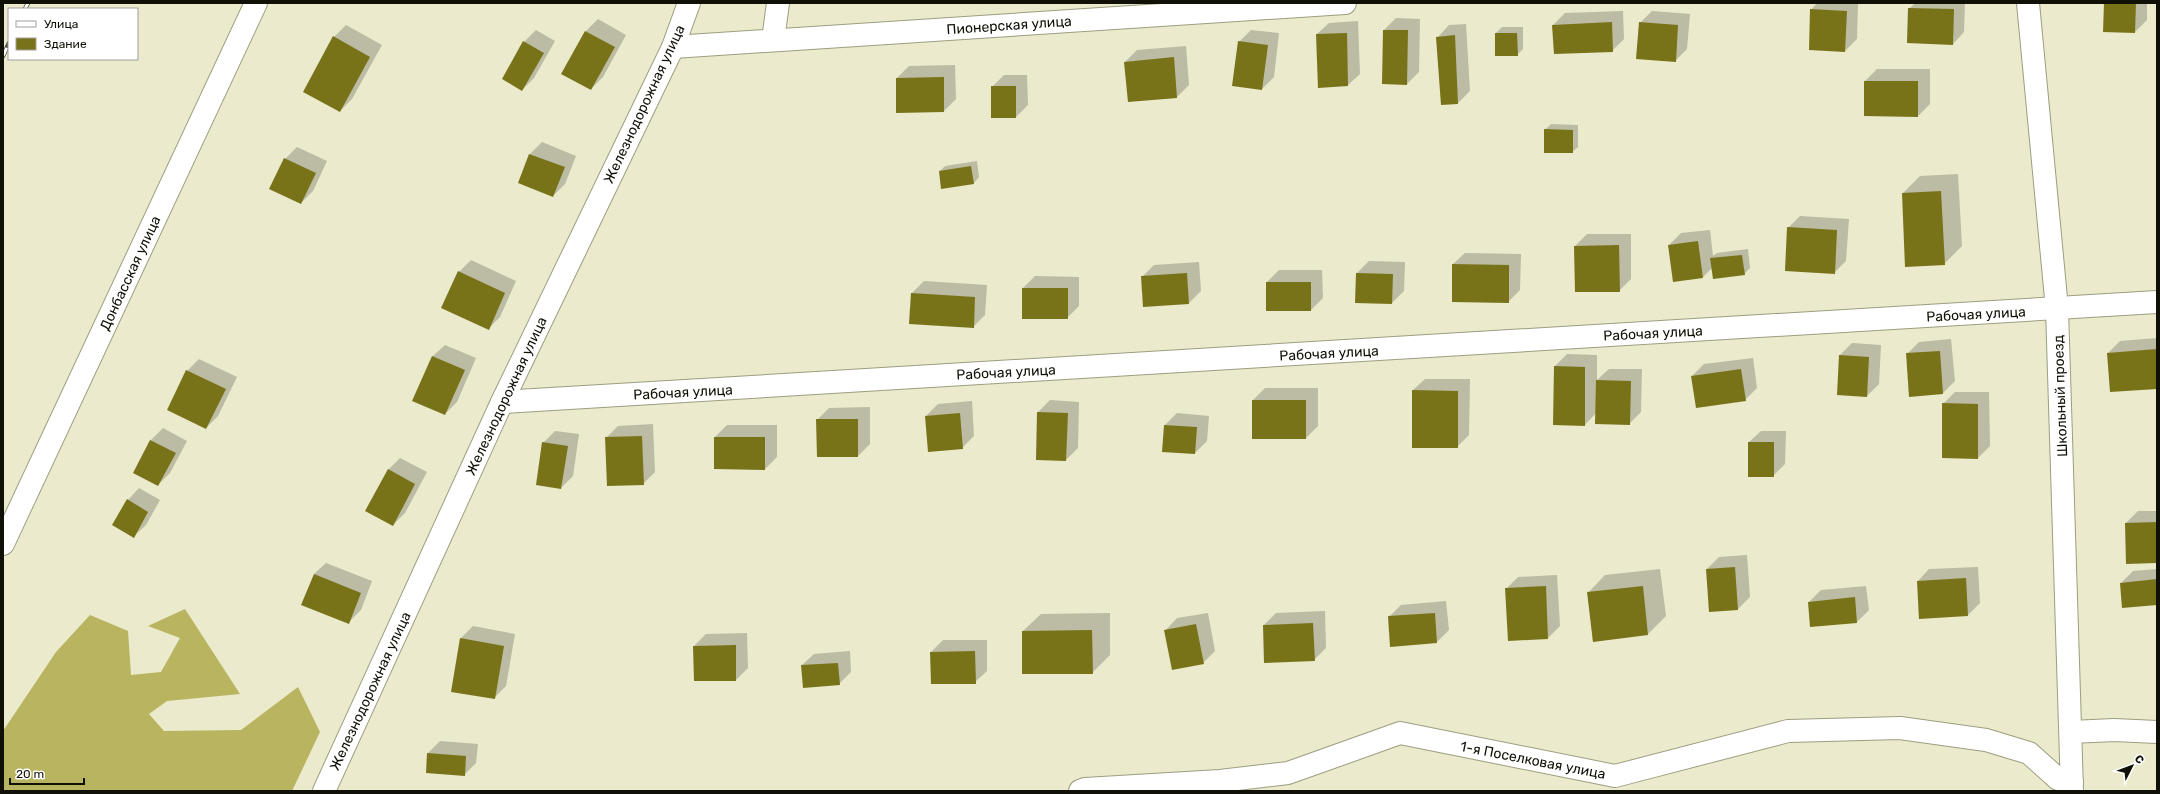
<svg xmlns="http://www.w3.org/2000/svg" width="2160" height="794" font-family="Rubik,sans-serif">
<rect width="100%" height="100%" fill="#ebeacc"/>
<!-- forest -->
<path fill="#b8b460" d="M 185,609 L 240,694 L 167,701 L 149,714 L 164,731 L 241,730 L 298,687 L 320,732 L 292,791 L 3,791 L 3,731 L 56,652 L 90,615 L 128,631 L 131,675 L 161,672 L 180,638 L 148,626 Z"/>
<!-- shadow -->
<g fill="#0003">
<path d="M 1817,3 L 1858,3 L 1857,39 L 1845,51 L 1811,10 Z"/>
<path d="M 1915,3 L 1965,3 L 1964,32 L 1953,44 L 1909,9 Z"/>
<path d="M 2105,3 L 2147,3 L 2147,20 L 2135,32 Z"/>
<path d="M 1623,11 L 1624,39 L 1612,51 L 1553,25 L 1565,13 Z"/>
<path d="M 1652,11 L 1690,14 L 1687,49 L 1675,61 L 1640,23 Z"/>
<path d="M 1396,18 L 1420,19 L 1419,72 L 1407,84 L 1384,30 Z"/>
<path d="M 598,19 L 626,35 L 603,77 L 591,89 L 563,74 L 586,31 Z"/>
<path d="M 1358,21 L 1360,74 L 1348,85 L 1319,87 L 1317,34 L 1329,23 Z"/>
<path d="M 1466,24 L 1470,91 L 1458,103 L 1438,37 L 1449,25 Z"/>
<path d="M 346,25 L 382,45 L 352,99 L 340,111 L 334,37 Z"/>
<path d="M 1502,27 L 1523,27 L 1523,49 L 1517,55 L 1496,33 Z"/>
<path d="M 536,30 L 555,41 L 534,78 L 522,90 L 524,42 Z"/>
<path d="M 1251,30 L 1279,33 L 1274,77 L 1262,89 L 1239,42 Z"/>
<path d="M 1186,46 L 1189,85 L 1177,97 L 1125,62 L 1137,50 Z"/>
<path d="M 955,65 L 956,99 L 944,111 L 897,78 L 909,66 Z"/>
<path d="M 1877,69 L 1930,69 L 1930,104 L 1918,116 L 1865,81 Z"/>
<path d="M 1004,75 L 1027,75 L 1028,105 L 1016,117 L 992,87 Z"/>
<path d="M 1551,124 L 1578,125 L 1578,147 L 1572,152 L 1545,130 Z"/>
<path d="M 542,142 L 576,156 L 565,184 L 553,196 L 519,182 L 530,154 Z"/>
<path d="M 297,147 L 327,161 L 313,191 L 301,203 L 285,159 Z"/>
<path d="M 977,161 L 979,177 L 974,183 L 940,171 L 945,166 Z"/>
<path d="M 1958,174 L 1962,246 L 1944,264 L 1903,193 L 1920,176 Z"/>
<path d="M 1800,216 L 1849,219 L 1846,261 L 1834,273 L 1788,228 Z"/>
<path d="M 1710,230 L 1713,256 L 1717,253 L 1748,249 L 1750,268 L 1744,274 L 1712,268 L 1703,277 L 1669,245 L 1681,233 Z"/>
<path d="M 1587,234 L 1631,234 L 1631,279 L 1619,291 L 1575,246 Z"/>
<path d="M 1465,253 L 1521,254 L 1520,290 L 1508,302 L 1453,264 Z"/>
<path d="M 471,260 L 516,281 L 500,317 L 488,329 L 459,272 Z"/>
<path d="M 1369,261 L 1405,262 L 1404,291 L 1392,303 L 1356,302 L 1357,273 Z"/>
<path d="M 1199,262 L 1201,291 L 1189,303 L 1144,306 L 1142,277 L 1154,265 Z"/>
<path d="M 1279,270 L 1322,270 L 1323,298 L 1311,310 L 1267,282 Z"/>
<path d="M 1035,276 L 1079,277 L 1079,306 L 1067,318 L 1023,288 Z"/>
<path d="M 924,281 L 987,285 L 985,315 L 973,327 L 912,293 Z"/>
<path d="M 2157,338 L 2157,388 L 2108,353 L 2120,341 Z"/>
<path d="M 1951,339 L 1955,381 L 1943,393 L 1907,354 L 1919,342 Z"/>
<path d="M 1852,343 L 1881,345 L 1879,384 L 1867,396 L 1840,355 Z"/>
<path d="M 445,345 L 476,358 L 457,402 L 445,414 L 433,356 Z"/>
<path d="M 1567,354 L 1597,355 L 1597,380 L 1609,369 L 1642,369 L 1641,412 L 1629,424 L 1596,413 L 1585,425 L 1555,366 Z"/>
<path d="M 1753,358 L 1757,388 L 1745,400 L 1692,376 L 1704,364 Z"/>
<path d="M 199,359 L 237,377 L 218,416 L 206,428 L 187,371 Z"/>
<path d="M 1425,379 L 1470,379 L 1469,435 L 1457,447 L 1413,390 Z"/>
<path d="M 1265,388 L 1318,388 L 1318,426 L 1306,438 L 1253,438 L 1253,400 Z"/>
<path d="M 1955,392 L 1989,392 L 1990,446 L 1978,458 L 1943,404 Z"/>
<path d="M 1050,400 L 1079,402 L 1078,448 L 1066,460 L 1038,412 Z"/>
<path d="M 972,401 L 974,436 L 962,448 L 926,416 L 938,404 Z"/>
<path d="M 870,407 L 870,444 L 858,456 L 817,420 L 829,408 Z"/>
<path d="M 1177,413 L 1209,416 L 1207,441 L 1195,453 L 1165,425 Z"/>
<path d="M 653,424 L 655,472 L 643,484 L 606,438 L 618,426 Z"/>
<path d="M 727,425 L 777,425 L 777,457 L 765,469 L 715,437 Z"/>
<path d="M 163,428 L 187,441 L 170,473 L 158,485 L 135,472 L 151,440 Z"/>
<path d="M 555,431 L 579,434 L 573,476 L 561,488 L 543,443 Z"/>
<path d="M 1761,431 L 1786,431 L 1785,464 L 1773,476 L 1749,442 Z"/>
<path d="M 400,458 L 427,472 L 405,513 L 393,525 L 388,470 Z"/>
<path d="M 139,488 L 160,500 L 146,525 L 134,536 L 128,500 Z"/>
<path d="M 2138,511 L 2157,511 L 2157,562 L 2126,523 Z"/>
<path d="M 1747,555 L 1750,597 L 1738,609 L 1710,611 L 1707,569 L 1719,557 Z"/>
<path d="M 326,563 L 372,581 L 361,610 L 349,622 L 314,574 Z"/>
<path d="M 1978,567 L 1980,603 L 1968,615 L 1919,617 L 1918,581 L 1929,569 Z"/>
<path d="M 1660,569 L 1666,616 L 1648,634 L 1593,641 L 1588,593 L 1605,575 Z"/>
<path d="M 2157,569 L 2157,604 L 2123,607 L 2121,583 L 2133,571 Z"/>
<path d="M 1557,575 L 1560,626 L 1548,638 L 1509,640 L 1506,589 L 1518,577 Z"/>
<path d="M 1866,586 L 1869,610 L 1857,622 L 1809,602 L 1821,590 Z"/>
<path d="M 1446,601 L 1449,630 L 1437,642 L 1389,617 L 1401,605 Z"/>
<path d="M 1325,611 L 1326,648 L 1314,660 L 1264,625 L 1276,613 Z"/>
<path d="M 1110,613 L 1110,655 L 1092,673 L 1023,631 L 1041,614 Z"/>
<path d="M 1208,613 L 1215,651 L 1203,663 L 1166,630 L 1177,618 Z"/>
<path d="M 473,626 L 515,634 L 506,686 L 494,698 L 461,638 Z"/>
<path d="M 747,633 L 748,668 L 736,680 L 694,646 L 706,634 Z"/>
<path d="M 943,640 L 987,640 L 987,671 L 975,682 L 931,652 Z"/>
<path d="M 850,651 L 851,672 L 839,684 L 802,665 L 814,654 Z"/>
<path d="M 440,741 L 478,744 L 476,763 L 464,775 L 428,753 Z"/>
</g>
<!-- building -->
<g fill="#787319">
<path d="M 2104,3 L 2136,3 L 2135,33 L 2103,32 Z"/>
<path d="M 1908,8 L 1954,9 L 1953,45 L 1907,43 Z"/>
<path d="M 1810,9 L 1847,11 L 1845,52 L 1809,50 Z"/>
<path d="M 1612,22 L 1613,52 L 1554,54 L 1552,25 Z"/>
<path d="M 1639,22 L 1678,25 L 1676,62 L 1636,59 Z"/>
<path d="M 1383,30 L 1408,30 L 1407,85 L 1382,84 Z"/>
<path d="M 585,31 L 615,47 L 591,90 L 561,74 Z"/>
<path d="M 1347,33 L 1348,86 L 1318,88 L 1316,34 Z"/>
<path d="M 1495,33 L 1517,33 L 1518,56 L 1495,56 Z"/>
<path d="M 1455,35 L 1458,104 L 1441,105 L 1436,37 Z"/>
<path d="M 333,36 L 370,57 L 340,112 L 303,92 Z"/>
<path d="M 523,41 L 544,53 L 522,91 L 502,79 Z"/>
<path d="M 1238,41 L 1268,45 L 1262,90 L 1232,86 Z"/>
<path d="M 1174,57 L 1177,98 L 1128,102 L 1124,62 Z"/>
<path d="M 944,77 L 944,112 L 896,113 L 896,78 Z"/>
<path d="M 1864,81 L 1918,81 L 1918,117 L 1864,116 Z"/>
<rect x="991" y="86" width="25" height="32"/>
<path d="M 1544,129 L 1573,130 L 1573,153 L 1544,153 Z"/>
<path d="M 529,154 L 565,167 L 553,197 L 518,183 Z"/>
<path d="M 284,158 L 316,173 L 301,204 L 269,189 Z"/>
<path d="M 971,166 L 974,184 L 941,189 L 939,171 Z"/>
<path d="M 1941,191 L 1945,265 L 1905,267 L 1902,193 Z"/>
<path d="M 1787,227 L 1837,230 L 1835,274 L 1785,271 Z"/>
<path d="M 1698,241 L 1703,278 L 1673,282 L 1668,245 Z"/>
<path d="M 1619,245 L 1620,292 L 1575,292 L 1574,246 Z"/>
<path d="M 1742,255 L 1745,275 L 1713,279 L 1710,258 Z"/>
<path d="M 1452,264 L 1509,265 L 1509,303 L 1452,302 Z"/>
<path d="M 458,271 L 505,293 L 489,330 L 441,308 Z"/>
<path d="M 1187,273 L 1189,304 L 1143,307 L 1141,276 Z"/>
<path d="M 1356,273 L 1393,274 L 1392,304 L 1355,303 Z"/>
<rect x="1266" y="282" width="45" height="29"/>
<rect x="1022" y="288" width="46" height="31"/>
<path d="M 911,293 L 975,297 L 974,328 L 909,324 Z"/>
<path d="M 2157,349 L 2157,389 L 2110,392 L 2107,353 Z"/>
<path d="M 1940,351 L 1943,394 L 1909,397 L 1906,353 Z"/>
<path d="M 1839,355 L 1869,357 L 1867,397 L 1837,395 Z"/>
<path d="M 432,356 L 465,370 L 445,415 L 412,401 Z"/>
<path d="M 1554,366 L 1585,367 L 1585,426 L 1553,425 Z"/>
<path d="M 1741,369 L 1746,401 L 1696,408 L 1691,376 Z"/>
<path d="M 186,370 L 226,389 L 206,429 L 167,410 Z"/>
<path d="M 1596,380 L 1631,381 L 1630,425 L 1595,424 Z"/>
<path d="M 1412,390 L 1458,391 L 1458,448 L 1412,448 Z"/>
<rect x="1252" y="400" width="54" height="39"/>
<path d="M 1942,403 L 1978,404 L 1978,459 L 1942,458 Z"/>
<path d="M 1037,412 L 1068,413 L 1066,461 L 1036,460 Z"/>
<path d="M 960,413 L 963,449 L 928,452 L 925,416 Z"/>
<path d="M 816,419 L 858,419 L 858,457 L 817,457 Z"/>
<path d="M 1164,425 L 1197,427 L 1195,454 L 1162,452 Z"/>
<path d="M 642,436 L 644,485 L 607,486 L 605,437 Z"/>
<path d="M 714,437 L 765,437 L 765,470 L 714,469 Z"/>
<path d="M 150,440 L 176,453 L 158,486 L 133,473 Z"/>
<path d="M 542,442 L 568,446 L 561,489 L 536,485 Z"/>
<rect x="1748" y="442" width="26" height="35"/>
<path d="M 388,469 L 415,484 L 393,526 L 365,511 Z"/>
<path d="M 127,499 L 148,512 L 134,538 L 112,525 Z"/>
<path d="M 2157,522 L 2157,563 L 2126,564 L 2125,523 Z"/>
<path d="M 1735,567 L 1738,610 L 1709,612 L 1706,569 Z"/>
<path d="M 314,574 L 361,593 L 349,624 L 301,605 Z"/>
<path d="M 1966,578 L 1968,616 L 1919,619 L 1917,581 Z"/>
<path d="M 2157,579 L 2157,605 L 2122,608 L 2120,583 Z"/>
<path d="M 1546,586 L 1548,639 L 1508,641 L 1505,588 Z"/>
<path d="M 1643,586 L 1648,635 L 1593,642 L 1587,592 Z"/>
<path d="M 1855,597 L 1857,623 L 1810,627 L 1808,602 Z"/>
<path d="M 1435,613 L 1437,643 L 1390,647 L 1388,616 Z"/>
<path d="M 1313,623 L 1315,661 L 1264,663 L 1263,625 Z"/>
<path d="M 1196,624 L 1204,664 L 1172,670 L 1164,630 Z"/>
<path d="M 1092,630 L 1093,674 L 1022,674 L 1022,631 Z"/>
<path d="M 460,638 L 504,646 L 495,699 L 451,692 Z"/>
<path d="M 736,645 L 736,681 L 694,681 L 693,646 Z"/>
<path d="M 975,651 L 976,684 L 931,684 L 930,652 Z"/>
<path d="M 838,663 L 840,685 L 803,688 L 801,665 Z"/>
<path d="M 427,753 L 466,756 L 465,776 L 426,773 Z"/>
</g>
<g fill="none" stroke-linecap="round" stroke-linejoin="round">
<!-- minor casing -->
<g stroke="#9d9d80" stroke-width="24">
<g id="minor">
<path d="M 2028,3 L 2057,309 L 2072,791"/>
<path d="M 773,40 L 778,3"/>
<path d="M 673,47 L 1345,3"/>
<path d="M 502,402 L 2157,302"/>
<path d="M 3,544 L 256,3"/>
<path d="M 2071,732 L 2114,730 L 2157,732"/>
<path d="M 324,791 L 502,402 L 673,47 L 689,3"/>
<path d="M 1080,791 L 1085,789 L 1220,781 L 1288,773 L 1400,733 L 1615,776 L 1788,731 L 1900,728 L 1986,740 L 2029,753 L 2058,779 L 2072,782"/>
</g>
</g>
<!-- minor -->
<use href="#minor" stroke="#fff" stroke-width="22"/>
<!-- rail casing -->
<g stroke="#4d4c3d" stroke-width="4.5">
<g id="rail">
<path d="M 25,9 L 28,3"/>
<path d="M 3,56 L 9,43"/>
</g>
</g>
<!-- rail -->
<use href="#rail" stroke="#fff" stroke-width="3" stroke-dasharray="9" stroke-linecap="butt"/>
</g>
<g text-anchor="middle" stroke-width="4" stroke-linejoin="round" paint-order="stroke">
<!-- street labels -->
<g font-size="14" fill="#101006" stroke="#fff">
<text transform="translate(1009 25) rotate(-4)" y="5">Пионерская улица</text>
<text transform="translate(644 104) rotate(-65)" y="5">Железнодорожная улица</text>
<text transform="translate(130 273) rotate(-65)" y="5">Донбасская улица</text>
<text transform="translate(1976 314) rotate(-3)" y="5">Рабочая улица</text>
<text transform="translate(1653 333) rotate(-3)" y="5">Рабочая улица</text>
<text transform="translate(1329 353) rotate(-3)" y="5">Рабочая улица</text>
<text transform="translate(1006 372) rotate(-3)" y="5">Рабочая улица</text>
<text transform="translate(683 392) rotate(-3)" y="5">Рабочая улица</text>
<text transform="translate(506 396) rotate(-65)" y="5">Железнодорожная улица</text>
<text transform="translate(2060 396) rotate(-92)" y="5">Школьный проезд</text>
<text transform="translate(370 691) rotate(-65)" y="5">Железнодорожная улица</text>
<text transform="translate(1533 760) rotate(11)" y="5">1-я Поселковая улица</text>
</g>
</g>
<!-- border -->
<rect width="2160" height="794" fill="none" stroke="#101006" stroke-width="8"/>
<!-- legend -->
<rect x="8" y="8" width="130" height="52" fill="#ffffff" stroke="#9f9f9b"/>
<rect x="16" y="21" width="20" height="6" fill="#ffffff" stroke="#9f9f9b"/>
<text x="44" y="28" font-size="12" fill="#101006">Улица</text>
<rect x="16" y="38" width="20" height="12" fill="#787319" stroke="#9f9f9b"/>
<text x="44" y="48" font-size="12" fill="#101006">Здание</text>
<!-- north arrow -->
<g transform="translate(2132 766) rotate(48)" stroke="#ffffff" stroke-width="3" paint-order="stroke">
<path d="M0-3L7 15L0 10L-7 15Z" fill="#101006"/>
<text y="-6" font-size="11" font-weight="bold" text-anchor="middle" fill="#101006">С</text>
</g>
<!-- scale -->
<path d="M10 778v6h74v-6" fill="none" stroke="#101006" stroke-width="2"/>
<text x="16" y="778" font-size="12" fill="#101006" stroke="#ffffff" stroke-width="3" paint-order="stroke">20 m</text>
</svg>
